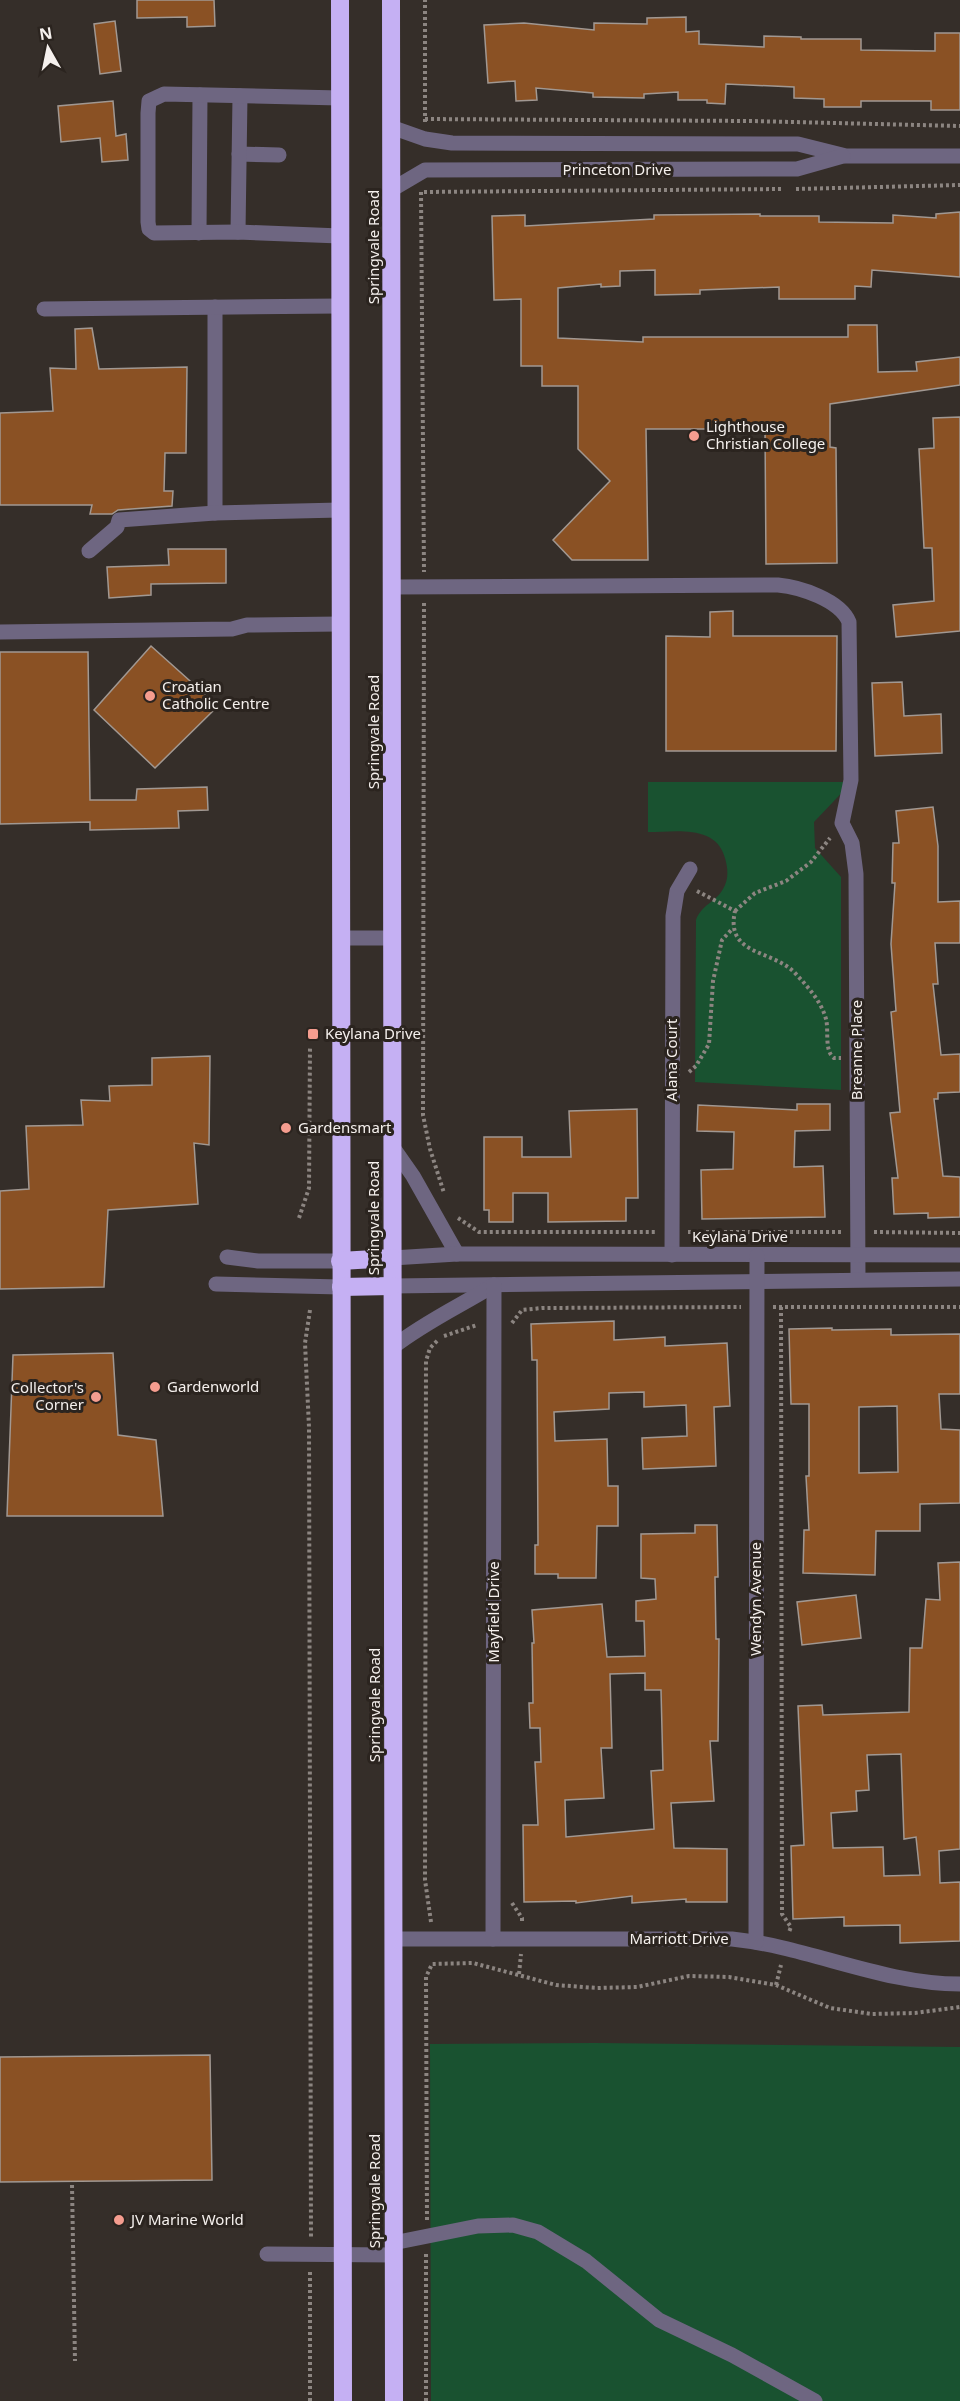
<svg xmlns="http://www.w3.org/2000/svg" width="960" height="2401" font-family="'Noto Sans',sans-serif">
<rect width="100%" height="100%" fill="#352e29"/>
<!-- green -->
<g fill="#195230">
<path d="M 648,782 L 852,782 L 814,822 L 815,848 L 841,877 L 841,1090 L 695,1082 L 696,920 C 701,905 716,902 723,889 C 729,879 728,869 725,858 C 716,824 675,832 648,832 Z"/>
<path d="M 595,2043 L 960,2047 L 960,2401 L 431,2401 L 430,2044 Z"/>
</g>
<!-- building -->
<g fill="#8a5124" stroke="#a19892" stroke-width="1.5" fill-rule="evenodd">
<path d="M 137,0 L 214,0 L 215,26 L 187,27 L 187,17 L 137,18 Z"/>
<path d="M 686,17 L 686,32 L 699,31 L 699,44 L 764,47 L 764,36 L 801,37 L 801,39 L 861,39 L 861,50 L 935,51 L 935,33 L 960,33 L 960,110 L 931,110 L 931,101 L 861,101 L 861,107 L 824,107 L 824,99 L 794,98 L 794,87 L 726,84 L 725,104 L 707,103 L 707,100 L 678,100 L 678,92 L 644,94 L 644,98 L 593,97 L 593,93 L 536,88 L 537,100 L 516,101 L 515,81 L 488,83 L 484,25 L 524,23 L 594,30 L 594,23 L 647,24 L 647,18 Z"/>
<path d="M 115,21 L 121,71 L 100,74 L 94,24 Z"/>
<path d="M 113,101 L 116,136 L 126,134 L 128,160 L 102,162 L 100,138 L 61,142 L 58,106 Z"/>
<path d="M 960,212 L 960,277 L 872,270 L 871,287 L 855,286 L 855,299 L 779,299 L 779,287 L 700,290 L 700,294 L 655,295 L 655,270 L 620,271 L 620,286 L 601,287 L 601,284 L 558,288 L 558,338 L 643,342 L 643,337 L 848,337 L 848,325 L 877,325 L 878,372 L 917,371 L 916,362 L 960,357 L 960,385 L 830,404 L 830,447 L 836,448 L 837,563 L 766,564 L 765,429 L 646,429 L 648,560 L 572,560 L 553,540 L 610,481 L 578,449 L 578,386 L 542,386 L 542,366 L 521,366 L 521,299 L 494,300 L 492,216 L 525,215 L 525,226 L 654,219 L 654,215 L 760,214 L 760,216 L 819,216 L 819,222 L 893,223 L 893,215 L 936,218 L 936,214 Z"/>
<path d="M 92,328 L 99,369 L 187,367 L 186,453 L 165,453 L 164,491 L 173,491 L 172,506 L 118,510 L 112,514 L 90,514 L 92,505 L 0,505 L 0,413 L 53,411 L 50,368 L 76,369 L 75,329 Z"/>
<path d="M 960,417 L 960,631 L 896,637 L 893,605 L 934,601 L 932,548 L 924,548 L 919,449 L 934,448 L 933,418 Z"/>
<path d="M 168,549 L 226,549 L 226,583 L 151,584 L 151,595 L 109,598 L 107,567 L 169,565 Z"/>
<path d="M 733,611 L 733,636 L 837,636 L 836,751 L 666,751 L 666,636 L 710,637 L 710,612 Z"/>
<path d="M 151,646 L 218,706 L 155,768 L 94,710 Z"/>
<path d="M 0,652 L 88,652 L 90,800 L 136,800 L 137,789 L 207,787 L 208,810 L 178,811 L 179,828 L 90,830 L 90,822 L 0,824 Z"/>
<path d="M 902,682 L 904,716 L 941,714 L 942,753 L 875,756 L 872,683 Z"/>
<path d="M 933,807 L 938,846 L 938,902 L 960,901 L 960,943 L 935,943 L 938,984 L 933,984 L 941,1055 L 960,1054 L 960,1092 L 938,1093 L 938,1099 L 934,1099 L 943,1176 L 960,1177 L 960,1217 L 928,1218 L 928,1213 L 894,1214 L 892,1178 L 898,1178 L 890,1113 L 900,1112 L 891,1012 L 896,1011 L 891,944 L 895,883 L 892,883 L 893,843 L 899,843 L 896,811 Z"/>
<path d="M 210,1056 L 209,1145 L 194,1143 L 198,1204 L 108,1210 L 104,1287 L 0,1289 L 0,1191 L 29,1189 L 26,1126 L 83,1125 L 81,1100 L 110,1101 L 109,1086 L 152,1085 L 152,1058 Z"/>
<path d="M 797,1104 L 830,1104 L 830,1130 L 795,1131 L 794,1167 L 823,1166 L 825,1217 L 702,1219 L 701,1170 L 733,1169 L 734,1132 L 697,1131 L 698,1105 L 797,1110 Z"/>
<path d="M 637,1109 L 638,1198 L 626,1198 L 626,1221 L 548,1222 L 548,1193 L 513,1193 L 513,1222 L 489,1222 L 489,1210 L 484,1210 L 484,1137 L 522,1137 L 522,1157 L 571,1157 L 569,1111 Z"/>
<path d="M 614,1321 L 614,1340 L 665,1337 L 665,1346 L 727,1343 L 730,1406 L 714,1407 L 716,1466 L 643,1469 L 642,1438 L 687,1436 L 686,1405 L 644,1407 L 644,1392 L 609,1393 L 609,1409 L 554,1412 L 555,1441 L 607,1439 L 608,1486 L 618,1486 L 618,1526 L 597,1526 L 596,1578 L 558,1578 L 558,1574 L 535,1574 L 535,1545 L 538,1545 L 537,1360 L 532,1360 L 531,1324 Z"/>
<path d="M 832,1328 L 832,1330 L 891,1329 L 891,1335 L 960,1334 L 960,1394 L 939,1394 L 941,1429 L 960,1430 L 960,1503 L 920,1504 L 920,1531 L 876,1531 L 875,1575 L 803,1573 L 804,1530 L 809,1530 L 806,1476 L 809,1476 L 809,1404 L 791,1404 L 789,1329 ZM 897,1406 L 898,1472 L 859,1473 L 859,1407 Z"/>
<path d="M 113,1353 L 118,1435 L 156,1440 L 163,1516 L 7,1516 L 13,1355 Z"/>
<path d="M 695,1525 L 717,1525 L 718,1577 L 715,1577 L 716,1639 L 719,1639 L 718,1741 L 710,1741 L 714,1801 L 671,1803 L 674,1848 L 727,1849 L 727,1902 L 686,1902 L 686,1899 L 632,1903 L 632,1896 L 576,1903 L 576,1901 L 524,1902 L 523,1825 L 538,1825 L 535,1762 L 541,1762 L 540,1728 L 530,1728 L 529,1703 L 533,1703 L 532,1643 L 534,1643 L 532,1610 L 602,1604 L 607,1657 L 645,1656 L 644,1621 L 636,1621 L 636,1601 L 656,1599 L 655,1579 L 641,1578 L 641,1534 L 695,1533 ZM 645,1673 L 645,1690 L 661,1690 L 663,1770 L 651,1771 L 654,1829 L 566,1837 L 565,1800 L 604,1798 L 601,1748 L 612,1748 L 610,1674 Z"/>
<path d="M 960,1562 L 960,1849 L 939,1851 L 940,1883 L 960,1882 L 960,1941 L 900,1943 L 900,1925 L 844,1926 L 844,1917 L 793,1919 L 791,1846 L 804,1845 L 798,1706 L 822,1705 L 823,1715 L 909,1712 L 910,1648 L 922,1648 L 926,1599 L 940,1600 L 938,1563 ZM 901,1754 L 904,1839 L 916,1837 L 920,1875 L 884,1876 L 883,1847 L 833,1848 L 831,1813 L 857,1811 L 856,1791 L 869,1790 L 867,1755 Z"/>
<path d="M 856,1595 L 861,1638 L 802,1645 L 797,1602 Z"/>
<path d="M 210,2055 L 212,2180 L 0,2182 L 0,2057 Z"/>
</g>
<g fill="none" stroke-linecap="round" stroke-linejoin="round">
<!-- path -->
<g stroke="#8c8581" stroke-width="4" stroke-dasharray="3 3" stroke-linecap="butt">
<path d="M 425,119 L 751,121 L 960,126"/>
<path d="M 425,122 L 425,0"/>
<path d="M 796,189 L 960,185"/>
<path d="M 421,192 L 424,572"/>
<path d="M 424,192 L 782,189"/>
<path d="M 424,603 L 423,1115 L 430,1149 L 444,1193"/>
<path d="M 697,891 L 735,911 C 725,956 772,949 795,973 C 808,987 821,1001 826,1019 C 829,1030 824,1051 834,1058 L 841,1058"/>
<path d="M 735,911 L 755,893 L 786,881 L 811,862 L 830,838"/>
<path d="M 689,1072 L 696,1066 L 709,1044 L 713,981 L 722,940 L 733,928"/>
<path d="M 299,1218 L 309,1188 L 310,1047"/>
<path d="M 458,1218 L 479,1232 L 656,1232"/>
<path d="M 688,1232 L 842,1232"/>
<path d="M 874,1232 L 960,1233"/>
<path d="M 773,1307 L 960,1307"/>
<path d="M 781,1307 L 782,1914 L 791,1927 L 789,1932"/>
<path d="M 310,1310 L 305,1343 L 309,1427 L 311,2239"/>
<path d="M 512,1323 L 522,1310 L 542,1308 L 741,1307"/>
<path d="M 444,1336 L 477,1325"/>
<path d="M 512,1903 L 522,1918 L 522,1923"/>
<path d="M 431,1922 L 425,1880 L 426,1361 L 430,1348 L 438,1340"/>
<path d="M 519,1974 L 521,1954"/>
<path d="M 776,1985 L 781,1965"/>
<path d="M 72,2185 L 75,2361"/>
<path d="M 427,2220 L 426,1977 L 432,1964 L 473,1963 L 556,1985 L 597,1988 L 637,1987 L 689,1976 L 729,1977 L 776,1985 L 830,2008 L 872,2014 L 915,2013 L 960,2007"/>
<path d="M 310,2401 L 310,2270"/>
<path d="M 426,2401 L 426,2252"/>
</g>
<!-- minor -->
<g stroke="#6e6681" stroke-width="15">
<path d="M 391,127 L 425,139 L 452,143 L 798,144 L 846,156 L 960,156"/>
<path d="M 239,154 L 279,155"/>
<path d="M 391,190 L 425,170 L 797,169 L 843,156"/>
<path d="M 238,232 L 240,96"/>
<path d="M 199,233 L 200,95"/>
<path d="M 340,236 L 238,232 L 154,233 L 149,229 L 148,222 L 148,113 L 149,101 L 164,94 L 340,98"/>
<path d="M 215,307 L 215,513"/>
<path d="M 44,309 L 340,306"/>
<path d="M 89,551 L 117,527 L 119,520 L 215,513 L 340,510"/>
<path d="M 392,587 L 778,585 C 800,587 840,600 849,622 L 851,780 L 842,823 L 852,843 L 856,874 L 858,1279"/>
<path d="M 0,632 L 232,629 L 247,625 L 340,624"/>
<path d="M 341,938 L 392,938"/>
<path d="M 392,1146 L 413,1176 L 457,1254"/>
<path d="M 672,1255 L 673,916 L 677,891 L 690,869"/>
<path d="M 227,1257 L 258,1261 L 340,1261"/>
<path d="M 392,1258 L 457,1254 L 960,1255"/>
<path d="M 216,1284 L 341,1287"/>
<path d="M 392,1286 L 960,1279"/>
<path d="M 393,1347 C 425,1322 460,1306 494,1285"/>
<path d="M 393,1939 L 732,1939 C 809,1947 882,1984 960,1984"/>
<path d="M 493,1939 L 494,1285"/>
<path d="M 756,1942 L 757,1256"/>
<path d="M 393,2243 L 478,2226 L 513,2225 L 538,2232 L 586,2261 L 659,2320 L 732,2355 L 815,2401"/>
<path d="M 267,2254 L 394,2255"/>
</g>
<!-- highway -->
<g stroke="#c5b0f3" stroke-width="18">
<path d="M 340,0 L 343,2401"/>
<path d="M 391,0 L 394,2401"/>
<path d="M 340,1261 L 392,1258"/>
<path d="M 341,1287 L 392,1286"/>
</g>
</g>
<!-- markers -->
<g fill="#f59d8f" stroke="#2b241f" stroke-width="2">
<circle cx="694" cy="436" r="6"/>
<circle cx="150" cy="696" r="6"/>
<rect x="307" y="1028" width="12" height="12" rx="3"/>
<circle cx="286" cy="1128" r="6"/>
<circle cx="155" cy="1387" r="6"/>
<circle cx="96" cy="1397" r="6"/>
<circle cx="119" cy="2220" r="6"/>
</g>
<g text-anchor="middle" stroke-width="6" stroke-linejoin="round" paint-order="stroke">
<!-- street labels -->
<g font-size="15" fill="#f5f0ed" stroke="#2b241f">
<text x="617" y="175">Princeton Drive</text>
<text transform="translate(374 247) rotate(-90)" y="5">Springvale Road</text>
<text transform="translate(374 732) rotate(-90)" y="5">Springvale Road</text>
<text transform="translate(857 1050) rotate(-90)" y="5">Breanne Place</text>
<text transform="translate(672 1060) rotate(-90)" y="5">Alana Court</text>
<text transform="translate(374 1218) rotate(-90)" y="5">Springvale Road</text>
<text x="740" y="1242">Keylana Drive</text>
<text transform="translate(756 1599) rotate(-90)" y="5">Wendyn Avenue</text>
<text transform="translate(494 1612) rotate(-90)" y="5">Mayfield Drive</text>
<text transform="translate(375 1705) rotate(-90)" y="5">Springvale Road</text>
<text x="679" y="1944">Marriott Drive</text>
<text transform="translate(375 2191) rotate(-90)" y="5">Springvale Road</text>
</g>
<!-- poi labels -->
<g font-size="15" fill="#f5f0ed" stroke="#2b241f" text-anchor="start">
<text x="706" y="432">Lighthouse<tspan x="706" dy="17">Christian College</tspan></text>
<text x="162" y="692">Croatian<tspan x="162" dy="17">Catholic Centre</tspan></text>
<text x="325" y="1039">Keylana Drive</text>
<text x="298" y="1133">Gardensmart</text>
<text x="167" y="1392">Gardenworld</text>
<text x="84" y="1393" text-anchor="end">Collector's<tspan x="84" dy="17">Corner</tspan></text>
<text x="131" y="2225">JV Marine World</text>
</g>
</g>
<!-- north arrow -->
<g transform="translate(48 48) rotate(351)" stroke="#2b241f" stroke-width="4.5" paint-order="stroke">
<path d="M0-4.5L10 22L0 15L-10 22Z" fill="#f5f0ed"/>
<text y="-9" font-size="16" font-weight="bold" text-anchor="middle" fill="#f5f0ed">N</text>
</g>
</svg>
